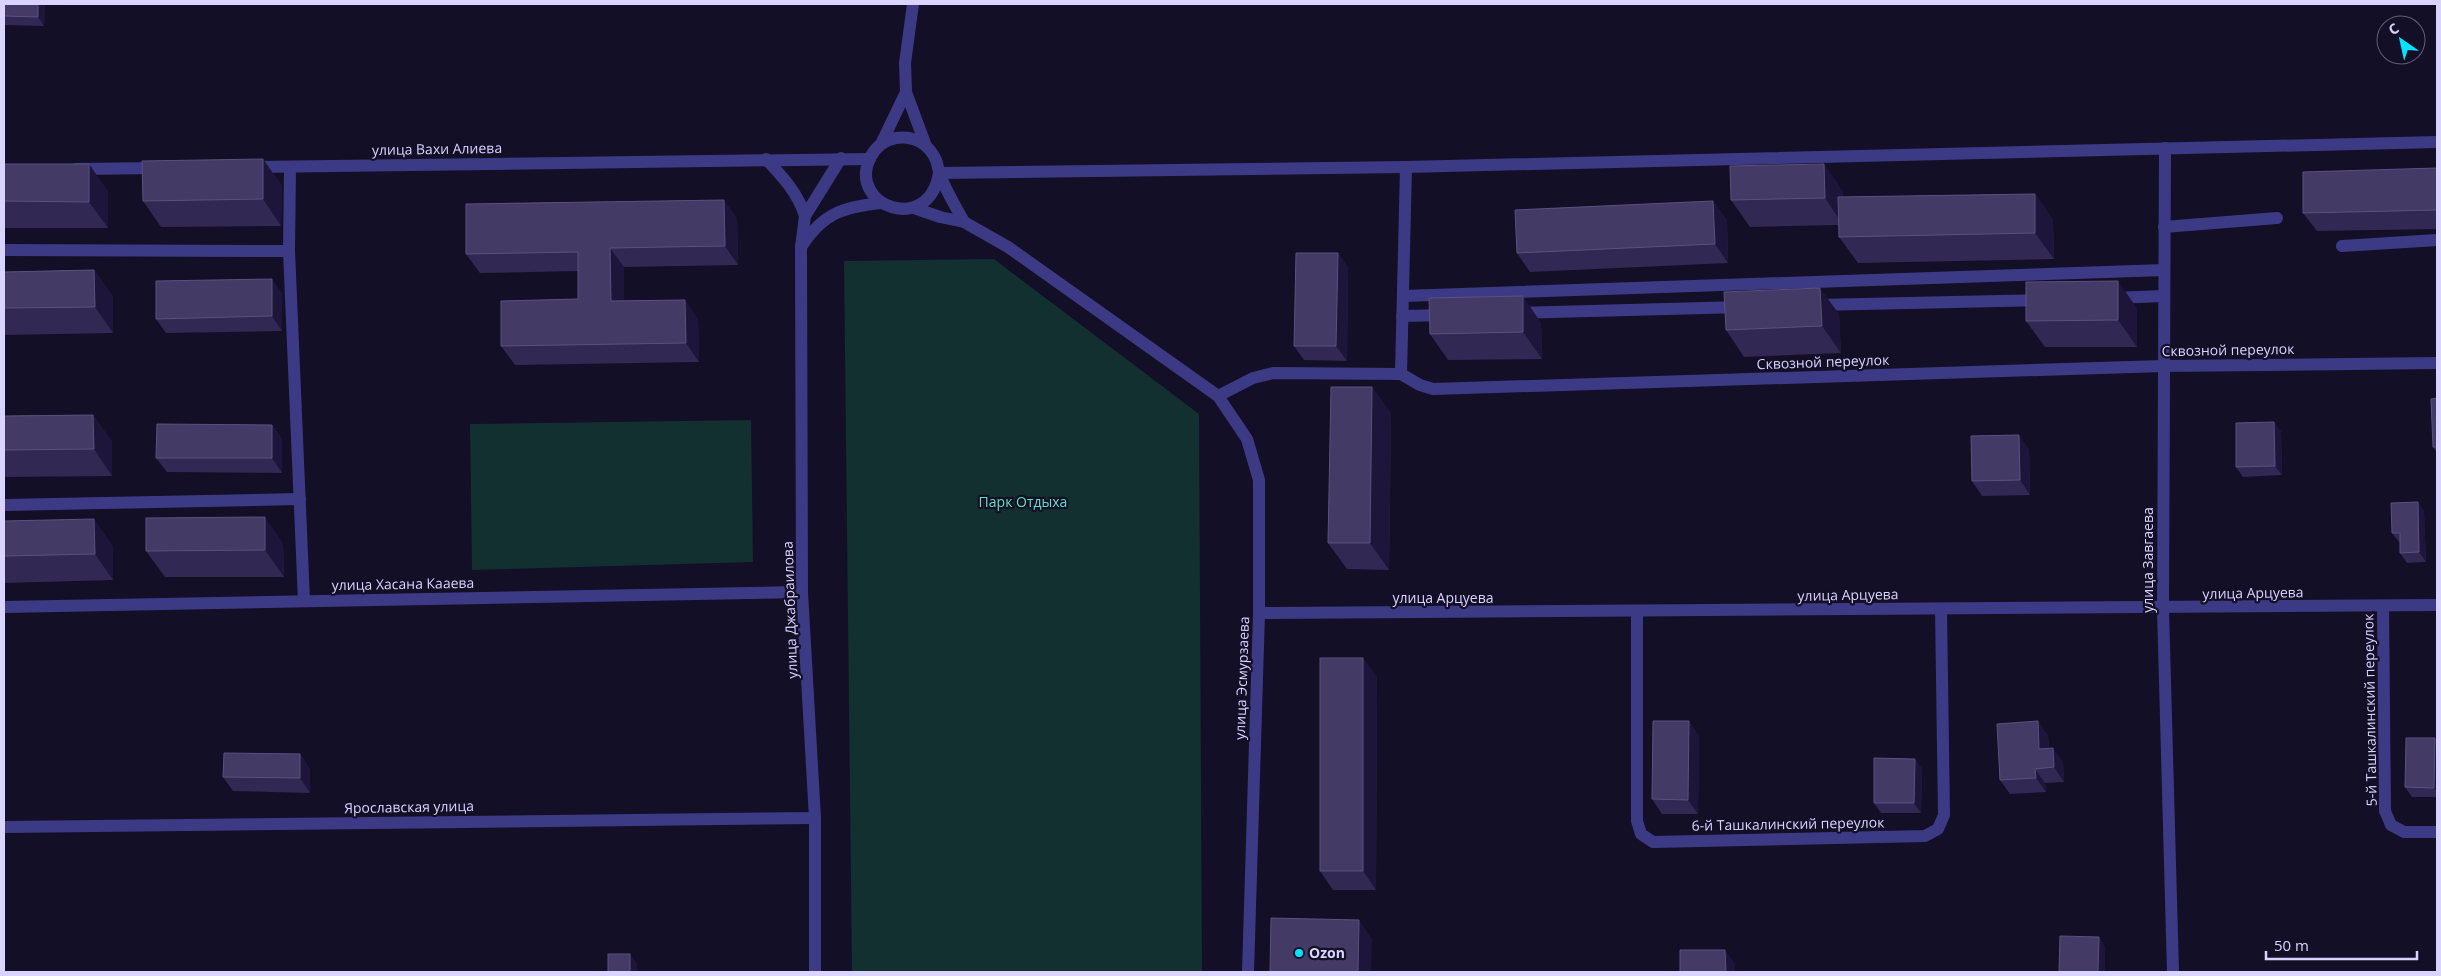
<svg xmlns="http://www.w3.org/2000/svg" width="2441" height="976" font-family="'Open Sans',sans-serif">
<rect width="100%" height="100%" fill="#130f26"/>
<!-- green -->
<g fill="#12302f">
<path d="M 994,259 L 1199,414 L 1202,972 L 852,972 L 844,261 Z"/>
<path d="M 751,420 L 753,562 L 472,570 L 470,424 Z"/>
</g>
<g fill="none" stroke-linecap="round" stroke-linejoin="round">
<!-- minor -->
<g stroke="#3d3a85" stroke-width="12">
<path d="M 2165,148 L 2163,609 L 2173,972"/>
<path d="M 766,159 C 782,176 798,193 805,216"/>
<path d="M 251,167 L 870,159"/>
<path d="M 290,167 L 289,251 L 304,601"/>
<path d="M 76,169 L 159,168"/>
<path d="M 939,173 L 1406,167 L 2437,142"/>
<path d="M 2164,227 L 2277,218"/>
<path d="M 2342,246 L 2437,240"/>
<path d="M 801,247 L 805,216 L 841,158"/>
<path d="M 4,250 L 289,251"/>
<path d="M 1403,296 L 2164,270"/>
<path d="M 2112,298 L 2164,296"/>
<path d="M 1817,305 L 2042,300"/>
<path d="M 1517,313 L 1742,307"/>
<path d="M 1402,316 L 1445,315"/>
<path d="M 1401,374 L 1406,167"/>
<path d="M 1218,396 L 1253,378 L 1273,373 L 1401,374 L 1420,385 L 1433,389 L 2163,366 L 2437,363"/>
<path d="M 4,505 L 300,499"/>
<path d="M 2383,606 L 2385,811 L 2391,825 L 2404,832 L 2437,832"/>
<path d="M 4,607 L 802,592"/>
<path d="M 1637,612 L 1637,821 L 1641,834 L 1653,842 L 1925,836 L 1938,829 L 1944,815 L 1941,609"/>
<path d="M 1259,613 L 2437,605"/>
<path d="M 4,827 L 815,818"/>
</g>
<!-- tertiary -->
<g stroke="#3d3a85" stroke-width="12">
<path d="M 913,4 L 905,63 L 906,92 L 926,146"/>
<path d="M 881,144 L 906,92"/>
<path d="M 939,173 C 929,236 847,206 870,158 C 875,148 884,140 896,138 C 913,135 929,144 936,160 C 938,165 938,170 940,175 C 946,191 956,207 964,222"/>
<path d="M 914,208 L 940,217 L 964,222 L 1008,247 L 1218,396 L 1247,439 L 1259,480 L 1259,613 L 1248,972"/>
<path d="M 815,972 L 815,818 L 802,592 L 801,247 C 823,213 843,207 881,203"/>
</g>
</g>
<!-- wall -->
<g fill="#312854">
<path d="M 4,4 L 45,4 L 44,26 L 4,25 Z"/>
<path d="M 263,159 L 282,186 L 281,226 L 161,227 L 143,201 Z"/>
<path d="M 4,164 L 108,191 L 108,228 L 4,228 Z"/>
<path d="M 2437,168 L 2437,229 L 2317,231 L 2303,213 Z"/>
<path d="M 1843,191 L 1843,197 L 2035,194 L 2053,220 L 2054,259 L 1858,263 L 1839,237 L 1839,225 L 1750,227 L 1731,200 Z"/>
<path d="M 737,218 L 738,265 L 624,267 L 624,301 L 698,319 L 699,362 L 515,365 L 501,346 L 578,299 L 578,271 L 480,273 L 466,254 Z"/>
<path d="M 1727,220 L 1728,263 L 1530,272 L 1517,253 Z"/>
<path d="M 1338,253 L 1348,268 L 1347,361 L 1304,360 L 1294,346 Z"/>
<path d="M 94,270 L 113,297 L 113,333 L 4,335 L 4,272 Z"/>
<path d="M 282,293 L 282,331 L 166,333 L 156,319 Z"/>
<path d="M 2137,308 L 2137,347 L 2045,347 L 2026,321 Z"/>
<path d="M 1839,314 L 1841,353 L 1744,357 L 1726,330 Z"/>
<path d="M 1541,323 L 1542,359 L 1448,360 L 1430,334 Z"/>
<path d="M 1372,387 L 1391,414 L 1389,570 L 1347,569 L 1328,543 Z"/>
<path d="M 2437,398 L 2437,453 L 2433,447 Z"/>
<path d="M 93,415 L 112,442 L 112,476 L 4,477 L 4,416 Z"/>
<path d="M 2274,422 L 2281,432 L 2282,475 L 2243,477 L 2236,467 Z"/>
<path d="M 272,425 L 282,439 L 282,473 L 167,472 L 156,458 Z"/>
<path d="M 2029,449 L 2030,495 L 1982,496 L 1972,481 Z"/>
<path d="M 2418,502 L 2424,512 L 2426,562 L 2407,563 L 2400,553 L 2400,542 L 2399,542 L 2392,533 Z"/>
<path d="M 4,521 L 113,546 L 113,580 L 4,583 Z"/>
<path d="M 283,543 L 284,577 L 165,577 L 146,551 Z"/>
<path d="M 1377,677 L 1376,890 L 1333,890 L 1320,871 Z"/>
<path d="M 2038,721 L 2048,736 L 2049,748 L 2063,762 L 2064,782 L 2045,783 L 2046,792 L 2010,794 L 2000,780 Z"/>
<path d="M 1699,735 L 1698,814 L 1662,814 L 1652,799 Z"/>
<path d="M 2435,738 L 2437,741 L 2437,797 L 2412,797 L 2405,787 Z"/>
<path d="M 300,754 L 310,769 L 310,793 L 233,791 L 223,777 Z"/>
<path d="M 1922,768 L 1921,813 L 1881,813 L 1874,803 Z"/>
</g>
<!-- shaded-wall -->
<g fill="#1d163a">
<path d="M 38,4 L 45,4 L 44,26 L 38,17 Z"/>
<path d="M 263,159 L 282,186 L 281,226 L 263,199 Z"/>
<path d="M 89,164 L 108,191 L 108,228 L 89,202 Z"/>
<path d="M 1824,164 L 1843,191 L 1843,225 L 1825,198 Z"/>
<path d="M 2035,194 L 2053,220 L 2054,259 L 2035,233 Z"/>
<path d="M 724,200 L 737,218 L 738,265 L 725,246 Z"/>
<path d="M 1713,201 L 1727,220 L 1728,263 L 1715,244 Z"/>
<path d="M 610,248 L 624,267 L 624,320 L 611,301 Z"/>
<path d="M 1338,253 L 1348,268 L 1347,361 L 1336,346 Z"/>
<path d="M 94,270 L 113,297 L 113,333 L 95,307 Z"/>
<path d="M 272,279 L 282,293 L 282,331 L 272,316 Z"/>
<path d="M 2118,281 L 2137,308 L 2137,347 L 2118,320 Z"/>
<path d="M 1820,288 L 1839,314 L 1841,353 L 1822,326 Z"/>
<path d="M 1523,296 L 1541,323 L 1542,359 L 1523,332 Z"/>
<path d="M 685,300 L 698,319 L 699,362 L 686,343 Z"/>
<path d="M 1372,387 L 1391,414 L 1389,570 L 1370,543 Z"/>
<path d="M 93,415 L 112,442 L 112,476 L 94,449 Z"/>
<path d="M 2274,422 L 2281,432 L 2282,475 L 2275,466 Z"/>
<path d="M 272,425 L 282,439 L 282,473 L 272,458 Z"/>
<path d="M 2019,435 L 2029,449 L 2030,495 L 2020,480 Z"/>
<path d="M 2418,502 L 2424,512 L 2426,562 L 2419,552 Z"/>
<path d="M 265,517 L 283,543 L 284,577 L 265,550 Z"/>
<path d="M 94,519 L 113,546 L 113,580 L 95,554 Z"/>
<path d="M 1363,658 L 1377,677 L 1376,890 L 1363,871 Z"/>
<path d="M 1689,721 L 1699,735 L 1698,814 L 1688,800 Z"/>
<path d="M 2038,721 L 2048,736 L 2050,763 L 2039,749 Z"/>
<path d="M 2435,738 L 2437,741 L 2437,792 L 2434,788 Z"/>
<path d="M 2053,748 L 2063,762 L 2064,782 L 2054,767 Z"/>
<path d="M 300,754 L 310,769 L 310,793 L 300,778 Z"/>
<path d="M 1915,759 L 1922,768 L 1921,813 L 1914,803 Z"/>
<path d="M 2035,769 L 2045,783 L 2046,792 L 2036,778 Z"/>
<path d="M 1359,920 L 1372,939 L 1371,972 L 1358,972 Z"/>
<path d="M 2099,937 L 2105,946 L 2105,972 L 2098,972 Z"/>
<path d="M 1725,950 L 1735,964 L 1735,972 L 1726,972 Z"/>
<path d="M 630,954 L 637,964 L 637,972 L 630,972 Z"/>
</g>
<!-- building -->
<g fill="#433a66" stroke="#5a527e">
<path d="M 4,4 L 38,4 L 38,17 L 4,16 Z"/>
<path d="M 263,159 L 263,199 L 143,201 L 142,161 Z"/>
<path d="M 4,164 L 89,164 L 89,202 L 4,201 Z"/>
<path d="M 1824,164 L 1825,198 L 1731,200 L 1730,166 Z"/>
<path d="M 2437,168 L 2437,210 L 2303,213 L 2303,172 Z"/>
<path d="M 2035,194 L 2035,233 L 1839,237 L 1838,197 Z"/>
<path d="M 724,200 L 725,246 L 610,248 L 611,301 L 685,300 L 686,343 L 501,346 L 501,301 L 578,299 L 578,252 L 466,254 L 466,204 Z"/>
<path d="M 1713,201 L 1715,244 L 1517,253 L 1515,210 Z"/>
<path d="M 1296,253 L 1338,253 L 1336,346 L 1294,346 Z"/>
<path d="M 94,270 L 95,307 L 4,308 L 4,272 Z"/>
<path d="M 272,279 L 272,316 L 156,319 L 156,281 Z"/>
<path d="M 2118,281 L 2118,320 L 2026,321 L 2026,282 Z"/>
<path d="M 1820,288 L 1822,326 L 1726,330 L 1724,292 Z"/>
<path d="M 1523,296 L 1523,332 L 1430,334 L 1429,298 Z"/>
<path d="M 1331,387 L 1372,387 L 1370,543 L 1328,543 Z"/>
<path d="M 2437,398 L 2437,447 L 2433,447 L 2431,399 Z"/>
<path d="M 93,415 L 94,449 L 4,450 L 4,416 Z"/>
<path d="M 2274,422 L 2275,466 L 2236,467 L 2236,423 Z"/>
<path d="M 157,424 L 272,425 L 272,458 L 156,458 Z"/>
<path d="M 2019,435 L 2020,480 L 1972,481 L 1971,436 Z"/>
<path d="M 2418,502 L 2419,552 L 2400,553 L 2400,533 L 2392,533 L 2391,503 Z"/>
<path d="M 265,517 L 265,550 L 146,551 L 146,518 Z"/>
<path d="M 94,519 L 95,554 L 4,556 L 4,521 Z"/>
<rect x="1320" y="658" width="43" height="213"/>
<path d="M 1653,721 L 1689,721 L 1688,800 L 1652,799 Z"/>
<path d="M 2038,721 L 2039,749 L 2053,748 L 2054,767 L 2035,769 L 2036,778 L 2000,780 L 1997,724 Z"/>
<path d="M 2406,738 L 2435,738 L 2434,788 L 2405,787 Z"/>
<path d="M 224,753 L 300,754 L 300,778 L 223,777 Z"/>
<path d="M 1874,758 L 1915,759 L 1914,803 L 1874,803 Z"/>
<path d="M 1271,918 L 1359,920 L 1358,972 L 1270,972 Z"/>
<path d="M 2060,936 L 2099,937 L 2098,972 L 2059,972 Z"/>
<path d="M 1680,950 L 1725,950 L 1726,972 L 1680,972 Z"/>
<rect x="608" y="954" width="22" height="18"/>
</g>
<!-- markers -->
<circle fill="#00e5ff" stroke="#130f26" stroke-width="2" cx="1299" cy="953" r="5"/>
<g text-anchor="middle" stroke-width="4.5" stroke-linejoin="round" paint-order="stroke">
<!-- street labels -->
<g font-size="14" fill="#d9d4ff" stroke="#130f26">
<text transform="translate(437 149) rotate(-1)" y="5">улица Вахи Алиева</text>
<text transform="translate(2228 350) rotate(-1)" y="5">Сквозной переулок</text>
<text transform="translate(1823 362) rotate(-2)" y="5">Сквозной переулок</text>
<text transform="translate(2148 560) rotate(-90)" y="5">улица Завгаева</text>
<text transform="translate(403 584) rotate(-1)" y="5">улица Хасана Кааева</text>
<text transform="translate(2253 593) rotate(-1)" y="5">улица Арцуева</text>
<text transform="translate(1848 595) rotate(-1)" y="5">улица Арцуева</text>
<text x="1443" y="603">улица Арцуева</text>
<text transform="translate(790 610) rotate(-92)" y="5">улица Джабраилова</text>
<text transform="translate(1242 678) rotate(-88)" y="5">улица Эсмурзаева</text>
<text transform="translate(2370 710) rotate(-91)" y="5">5-й Ташкалинский переулок</text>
<text transform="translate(409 807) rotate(-1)" y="5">Ярославская улица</text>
<text transform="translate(1788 824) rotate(-1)" y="5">6-й Ташкалинский переулок</text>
</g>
<!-- park labels -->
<g font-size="14" fill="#5fe0c0" stroke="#130f26">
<text x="1023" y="507">Парк Отдыха</text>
</g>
<!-- poi labels -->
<g font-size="14" font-weight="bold" fill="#d9d4ff" stroke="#130f26" text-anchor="start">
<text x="1309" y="958">Ozon</text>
</g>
</g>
<!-- border -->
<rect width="2441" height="976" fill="none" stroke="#d9d4ff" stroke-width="10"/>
<!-- north arrow -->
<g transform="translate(2401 40) rotate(326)"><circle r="24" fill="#130f26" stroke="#625e7d"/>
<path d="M0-4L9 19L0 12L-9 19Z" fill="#00e5ff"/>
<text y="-8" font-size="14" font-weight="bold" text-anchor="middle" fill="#d9d4ff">С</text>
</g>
<!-- scale -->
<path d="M2266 951v8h151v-8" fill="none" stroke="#d9d4ff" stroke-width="2.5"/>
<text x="2274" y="951" font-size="15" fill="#d9d4ff" stroke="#130f26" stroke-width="4" paint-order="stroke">50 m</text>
</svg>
